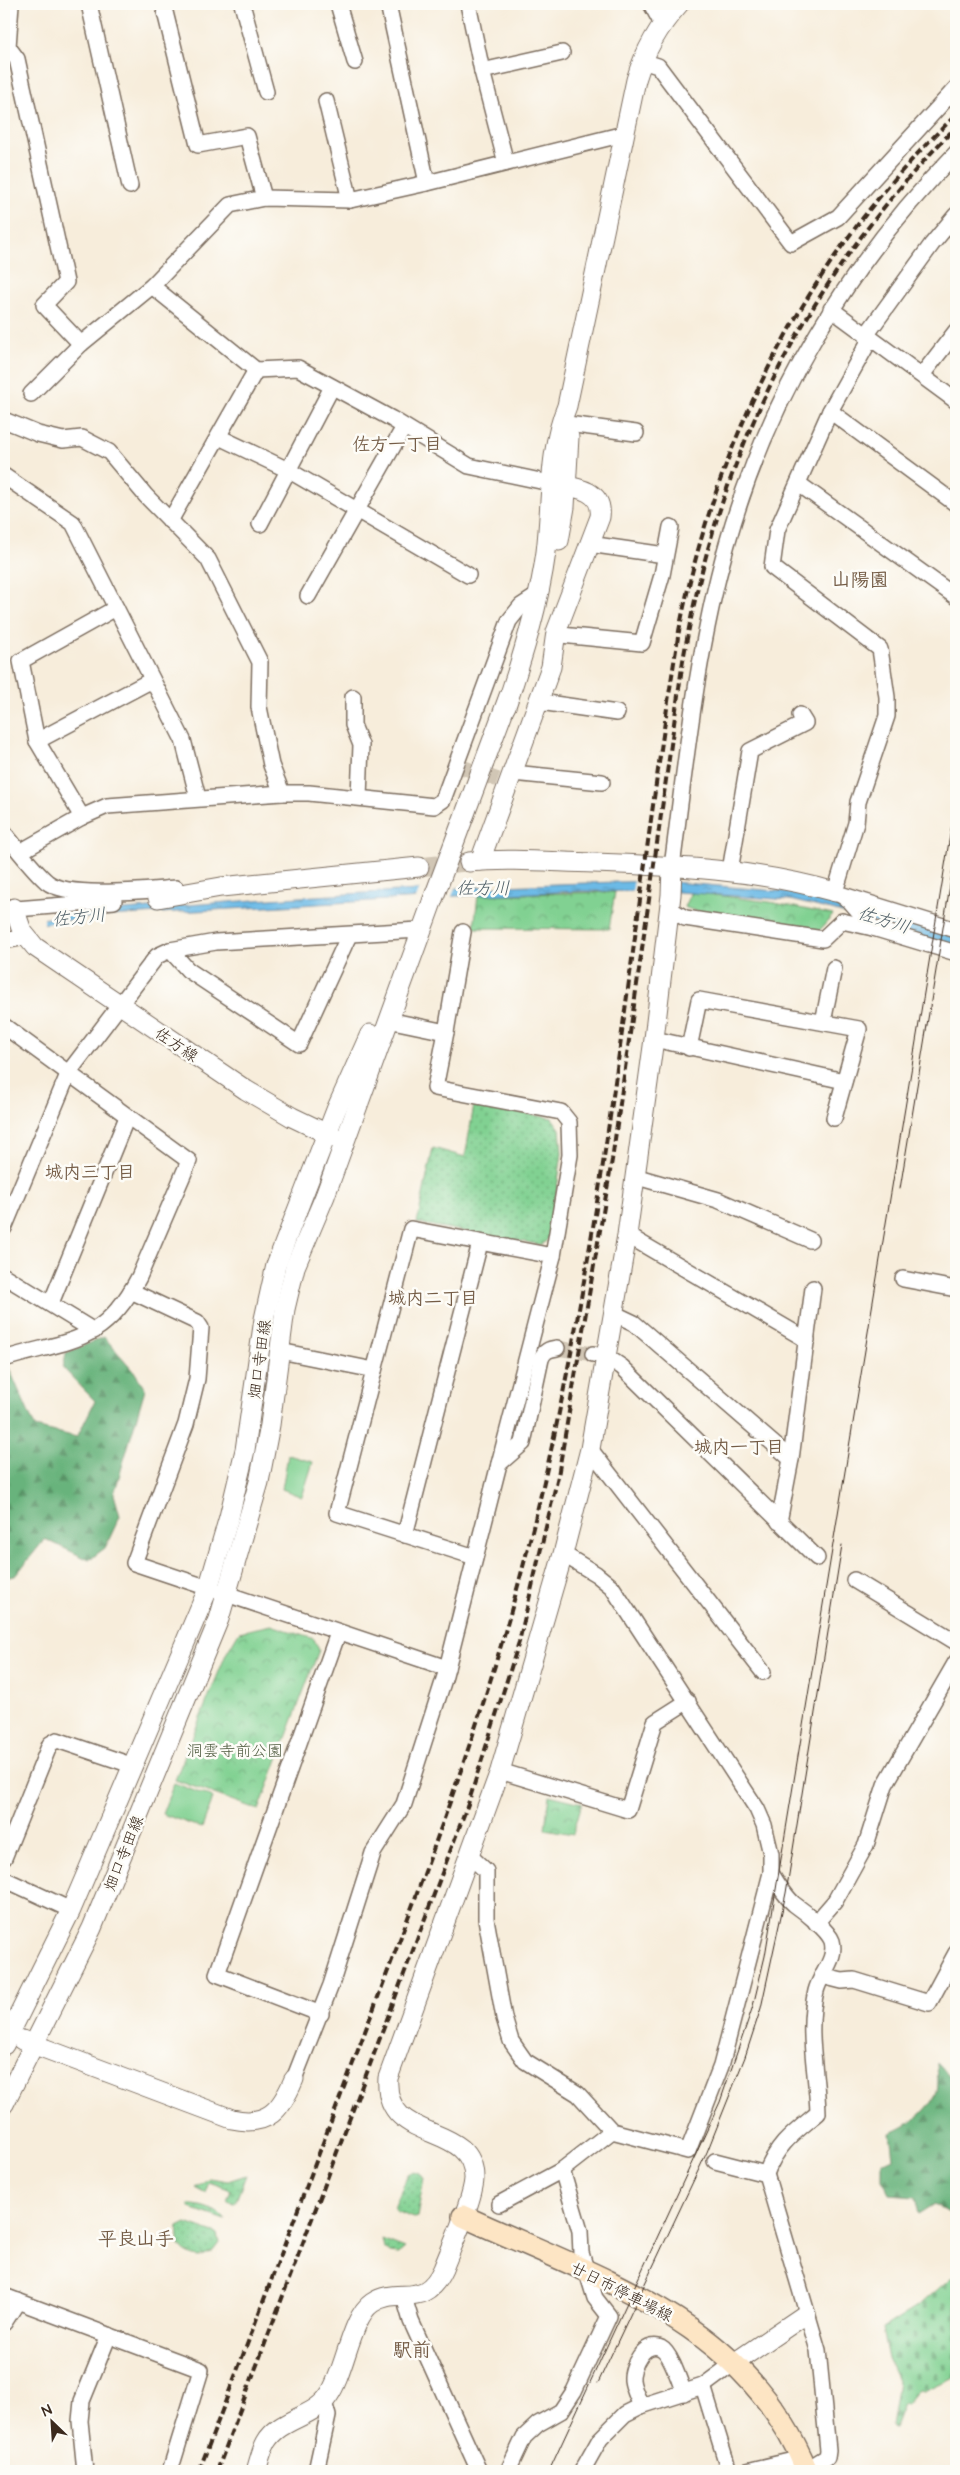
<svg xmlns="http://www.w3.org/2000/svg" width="960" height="2475" font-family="'Architects Daughter','Klee One',sans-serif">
<defs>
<pattern id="grass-dots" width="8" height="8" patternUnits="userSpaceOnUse" patternTransform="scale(1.25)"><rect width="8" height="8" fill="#81d192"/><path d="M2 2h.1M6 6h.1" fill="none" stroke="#6baa77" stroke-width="1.8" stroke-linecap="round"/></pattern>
<pattern id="forest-firs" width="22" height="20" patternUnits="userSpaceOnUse" patternTransform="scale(1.25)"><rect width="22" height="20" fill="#68b37c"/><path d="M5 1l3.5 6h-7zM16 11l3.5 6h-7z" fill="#579265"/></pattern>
<pattern id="cemetery-stones" width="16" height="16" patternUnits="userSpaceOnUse" patternTransform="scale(1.25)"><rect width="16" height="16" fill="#81d192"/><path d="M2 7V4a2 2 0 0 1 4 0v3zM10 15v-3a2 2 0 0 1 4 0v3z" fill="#6baa77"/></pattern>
<pattern id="park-crowns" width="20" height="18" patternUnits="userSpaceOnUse" patternTransform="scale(1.25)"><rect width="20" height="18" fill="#81d192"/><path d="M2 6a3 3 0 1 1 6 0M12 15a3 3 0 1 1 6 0" fill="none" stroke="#6baa77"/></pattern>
<pattern id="water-ripples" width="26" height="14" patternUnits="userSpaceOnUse" patternTransform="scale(1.25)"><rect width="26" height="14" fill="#6cbae6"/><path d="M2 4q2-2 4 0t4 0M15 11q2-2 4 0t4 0" fill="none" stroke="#5a97ba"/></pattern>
</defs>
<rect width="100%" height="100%" fill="#fdfcf7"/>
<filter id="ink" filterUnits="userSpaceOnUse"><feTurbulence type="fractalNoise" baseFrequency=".02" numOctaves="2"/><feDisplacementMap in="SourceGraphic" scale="10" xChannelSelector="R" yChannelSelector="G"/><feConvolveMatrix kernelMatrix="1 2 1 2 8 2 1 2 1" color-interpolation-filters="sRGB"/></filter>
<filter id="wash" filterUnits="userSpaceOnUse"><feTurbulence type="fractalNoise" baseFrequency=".0096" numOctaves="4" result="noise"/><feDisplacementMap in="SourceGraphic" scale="20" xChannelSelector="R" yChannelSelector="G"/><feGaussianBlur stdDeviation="1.12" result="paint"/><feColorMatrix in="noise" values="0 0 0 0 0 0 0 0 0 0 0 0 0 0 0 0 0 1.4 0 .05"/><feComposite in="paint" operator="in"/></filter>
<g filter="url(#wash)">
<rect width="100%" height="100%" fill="#f7eddb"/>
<!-- grass -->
<g fill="url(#grass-dots)" stroke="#5e7e58">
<path d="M 474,1105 L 552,1118 L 560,1129 L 562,1153 L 550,1237 L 542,1245 L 417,1223 L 433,1148 L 465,1157 Z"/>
<path d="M 414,2171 L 420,2173 L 424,2179 L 417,2217 L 414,2218 L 395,2211 L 394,2208 L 408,2174 Z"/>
<path d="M 246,2175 L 235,2203 L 227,2201 L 231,2190 L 209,2182 L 205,2193 L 195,2187 L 210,2178 L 228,2181 Z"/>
<path d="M 189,2205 C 199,2204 221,2211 225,2220 L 190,2208 Z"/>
<path d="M 186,2223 L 217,2234 L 219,2243 L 213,2251 L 200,2257 C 182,2255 176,2244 178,2227 Z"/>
<path d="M 382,2239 L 405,2248 L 398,2254 L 390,2253 L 384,2248 Z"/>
</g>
<!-- forest -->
<g fill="url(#forest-firs)" stroke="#526e4d">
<path d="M 104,1337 L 134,1371 L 145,1389 L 114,1494 L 120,1516 L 105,1548 L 89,1560 L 45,1539 L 15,1576 L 4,1578 L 4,1368 L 8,1366 L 35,1427 L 77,1437 L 95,1401 L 63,1368 L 66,1353 Z"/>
<path d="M 937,2063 L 951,2078 L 956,2075 L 956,2216 L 935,2204 L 919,2214 L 915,2197 L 890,2195 L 882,2179 L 882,2163 L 893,2158 L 890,2133 C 907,2127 931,2110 937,2091 C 939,2083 937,2071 937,2063 Z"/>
</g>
<!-- cemetery -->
<path fill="url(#cemetery-stones)" stroke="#5e7e58" d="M 953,2276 L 956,2279 L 956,2376 L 924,2391 L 919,2390 L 907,2405 L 903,2404 L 894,2428 L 891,2427 L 898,2381 L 888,2359 L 882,2329 L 921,2304 Z"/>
<!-- park -->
<g fill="url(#park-crowns)" stroke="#5e7e58">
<path d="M 615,892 L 609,929 L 474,928 L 478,895 Z"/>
<path d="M 691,892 L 770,902 L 833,915 L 819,931 L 698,912 L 684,907 Z"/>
<path d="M 271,1625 L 314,1639 L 319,1650 L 259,1810 L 175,1780 L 226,1654 L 239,1632 Z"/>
<path d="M 549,1795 L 582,1803 L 573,1834 L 545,1829 Z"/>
</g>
<!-- pitch -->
<g fill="#81d192" stroke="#5e7e58">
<path d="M 288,1455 L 313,1462 L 302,1497 L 282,1489 Z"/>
<path d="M 174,1783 L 213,1798 L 202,1828 L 162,1814 Z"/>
</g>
<!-- water -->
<path fill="url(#water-ripples)" stroke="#547282" d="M 661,881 L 788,892 L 838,901 L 956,937 L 956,947 L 832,910 L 790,900 L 678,892 L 583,891 L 457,896 L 91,917 L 4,929 L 4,924 C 83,912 162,907 241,901 C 381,891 521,884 661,881 Z"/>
<!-- pier -->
<g fill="#f7eddb">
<path d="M 661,878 L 659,894 L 632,893 L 634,879 Z"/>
<path d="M 456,885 L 451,899 L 415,901 L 420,888 Z"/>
<path d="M 44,915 L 44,925 L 4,929 L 4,921 Z"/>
</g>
</g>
<g filter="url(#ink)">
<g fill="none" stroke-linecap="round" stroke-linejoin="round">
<!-- minor-tunnel -->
<g stroke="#d1c6b5" stroke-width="15" stroke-dasharray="15 8" stroke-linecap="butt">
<path d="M 462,767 L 504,782"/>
<path d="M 557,1348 L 593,1354"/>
</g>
<!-- tertiary-tunnel -->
<path stroke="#d1c6b5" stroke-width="19" stroke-dasharray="19 9" stroke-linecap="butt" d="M 419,867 L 467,862"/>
<!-- minor casing -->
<g stroke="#7d6e60" stroke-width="18">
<g id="minor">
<path d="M 89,4 L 130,186"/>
<path d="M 163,4 L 198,145 L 247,136 L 264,198"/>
<path d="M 242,4 L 266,92"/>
<path d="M 338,4 L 355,62"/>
<path d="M 388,4 L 427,183"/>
<path d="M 468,4 L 482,71 L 506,163"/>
<path d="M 651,4 L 662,24"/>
<path d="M 4,47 L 8,47 L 17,59 L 66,282 L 44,305 L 81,344"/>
<path d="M 8,47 L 11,4"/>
<path d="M 642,61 L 658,66 L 791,243 L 838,217 L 956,88"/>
<path d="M 482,71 L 562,53"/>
<path d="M 326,101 L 350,200"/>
<path d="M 152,286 L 256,370 L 298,368 L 392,419 L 469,466 L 550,483"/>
<path d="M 831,309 L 956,401"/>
<path d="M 922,375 L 956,331"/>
<path d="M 31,394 L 81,344 L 152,286 L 230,205 L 264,198 L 350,200 L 427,183 L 624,134"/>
<path d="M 830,411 L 956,504"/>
<path d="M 4,420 L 38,434 L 63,440 L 82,438 L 109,452 L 146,496 L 208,559 L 260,662 L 259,707 L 271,765 L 282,793"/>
<path d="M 560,423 L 636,433"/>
<path d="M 219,437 L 288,470 L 468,575"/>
<path d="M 4,476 L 73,523 L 183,740 L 198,798"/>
<path d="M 799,484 L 956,597"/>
<path d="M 170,521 L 256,370"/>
<path d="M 260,524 L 332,387"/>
<path d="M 589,544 L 665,555"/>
<path d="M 308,596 L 404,427"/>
<path d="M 556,632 L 561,635 L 642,643 L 662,575 L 671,527"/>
<path d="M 353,697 L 353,725 L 361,745 L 359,797"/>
<path d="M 539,704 L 547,703 L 617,713"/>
<path d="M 37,741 L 152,680"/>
<path d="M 513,773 L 602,782"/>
<path d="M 82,817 L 37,741 L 21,661 L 116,608"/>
<path d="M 4,833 C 18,849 31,868 47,882 C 68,899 148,890 176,888"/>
<path d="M 20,852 L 82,817 L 107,806 L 282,793 L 309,793 L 434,806 L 443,800 L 509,621 L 521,606 L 538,595"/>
<path d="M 672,867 C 686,759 697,649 727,544 C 768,397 850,261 956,153"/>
<path d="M 730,871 L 750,751 L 805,723 L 800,715"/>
<path d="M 835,892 L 856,823 L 858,802 L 887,716 L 887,697 L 880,649 L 772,567 L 777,530 L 830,411 L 868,343 L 867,334 L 932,244 L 956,215"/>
<path d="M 835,892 L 849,900 L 873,928 L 956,953"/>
<path d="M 843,895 L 956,930"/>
<path d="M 670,909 L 685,918 L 823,939 L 842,921 L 873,928"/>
<path d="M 4,910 L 114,901"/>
<path d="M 4,941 L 26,937"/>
<path d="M 170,950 L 188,970 L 299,1044 L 349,935"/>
<path d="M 388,1020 L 446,1032 L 435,1088 L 561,1112 L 569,1122 L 570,1155 L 553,1256"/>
<path d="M 823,1022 L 834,968"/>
<path d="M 4,1026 L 189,1161 L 139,1277 C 103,1346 68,1339 4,1359"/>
<path d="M 446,1032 L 463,932"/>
<path d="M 654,1039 L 844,1081"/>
<path d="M 689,1048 L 699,1000 L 859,1029 L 834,1118"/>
<path d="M 634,1176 L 718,1200 L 810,1240"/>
<path d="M 4,1228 L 69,1072 L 157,956 L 170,950 L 216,942 L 419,930"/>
<path d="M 627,1235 L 807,1340"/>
<path d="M 4,1276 L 94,1331"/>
<path d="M 903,1279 L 956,1289"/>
<path d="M 131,1291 L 197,1322 L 201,1328 L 197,1379 L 186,1424 L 134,1563 L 447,1668"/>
<path d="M 51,1303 L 127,1117"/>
<path d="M 613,1313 L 634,1323 L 791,1459"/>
<path d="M 280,1351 L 374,1370"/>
<path d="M 593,1354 L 607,1357 L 622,1367 L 817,1558"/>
<path d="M 590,1449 L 763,1672"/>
<path d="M 779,1522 L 791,1459 L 813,1288"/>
<path d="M 405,1535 L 480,1243"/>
<path d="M 475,1557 L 337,1513 L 411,1229 L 553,1256 L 499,1464"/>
<path d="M 854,1580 L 956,1642"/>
<path d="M 500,1771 L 628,1810 L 655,1722 L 688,1701"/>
<path d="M 470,1856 L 486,1871 L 486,1919 L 504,2018 L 511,2041 L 525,2061 L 578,2094 L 612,2131 L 688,2151 L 721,2066 L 771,1873 L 771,1854 L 764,1825 L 757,1809 L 612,1587 L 596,1574 L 563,1554"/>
<path d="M 4,1858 L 50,1744 L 57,1740 L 134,1766"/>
<path d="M 4,1879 L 71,1910"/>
<path d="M 816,1923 L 835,1901 L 866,1845 L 885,1785 L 956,1662"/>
<path d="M 822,1976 L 842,1981 L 854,1980 L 929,2003 L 956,1953"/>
<path d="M 321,2014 L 217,1974 L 338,1633"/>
<path d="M 294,2079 L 331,1985 L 373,1853 L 404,1804 L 445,1676 L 499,1464 L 523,1443 L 541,1359 C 544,1351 549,1349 557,1348"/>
<path d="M 715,2161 L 766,2174 L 818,2350 L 828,2450 L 827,2457 L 806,2470"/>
<path d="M 766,2174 C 777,2144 794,2133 818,2113 C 817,2072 806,2032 816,1991 C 820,1974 837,1960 832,1941 C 828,1930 804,1911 794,1904 C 785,1896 777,1883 771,1873"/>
<path d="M 499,2204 L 562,2170 L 612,2131"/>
<path d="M 4,2296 L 201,2370 L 170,2471"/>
<path d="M 404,2297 L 411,2321 L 479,2471"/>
<path d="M 4,2323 L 18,2301"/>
<path d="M 703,2386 L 729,2471"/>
<path d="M 641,2406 C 638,2398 633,2389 632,2380 C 631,2367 644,2340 661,2348 C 671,2353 680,2383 684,2393"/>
<path d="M 85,2471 L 80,2421 L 82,2401 L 109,2335"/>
<path d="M 316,2471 L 328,2416 L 324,2402"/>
<path d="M 508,2471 L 524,2437 L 538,2424 L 561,2411 L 574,2391 L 609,2316 L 595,2298 L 581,2253 L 580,2231 L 562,2170"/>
<path d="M 582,2471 L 600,2439 L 625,2414 L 641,2406 L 703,2386 L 734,2363"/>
<path d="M 747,2471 L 802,2458"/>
</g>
</g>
<!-- tertiary casing -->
<g stroke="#7d6e60" stroke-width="21">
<g id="tertiary">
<path d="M 559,541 L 565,507 L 569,437"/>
<path d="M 506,706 C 523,656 539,604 546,552 C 552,503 548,452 567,406 L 636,80 C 645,50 658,27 679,4"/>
<path d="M 484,763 L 509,696"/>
<path d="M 480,861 L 551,667 L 556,632 L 600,517 C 604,488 572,487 550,483"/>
<path d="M 469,862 C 510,858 552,862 594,863 C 675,866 756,869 835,892"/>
<path d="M 158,898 L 221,887 L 419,867"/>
<path d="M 14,908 L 22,931 L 35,947 L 246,1090 L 292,1117 L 338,1139"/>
<path d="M 22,2040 L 232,2119 C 268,2127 281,2110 294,2079"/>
<path d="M 4,2045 L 71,1910 L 208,1589 L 229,1517 L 245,1450 L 264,1319 L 276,1265 L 336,1110 L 370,1034"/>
<path d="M 4,2104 L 92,1928 L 219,1619 L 259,1482 L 270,1425 L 285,1309 L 295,1267 L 325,1196 L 432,902"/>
<path d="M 734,2363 L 806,2314"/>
<path d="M 256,2471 C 259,2462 261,2451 266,2442 C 280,2418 314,2418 329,2395 C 345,2372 351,2317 372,2303 C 398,2285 424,2311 443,2269 C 451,2248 473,2200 474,2179 C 475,2119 383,2147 388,2078 L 500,1771 L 563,1554 L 590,1449 L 627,1235 L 654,1039 L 671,895 L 672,867"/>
</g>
</g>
<!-- secondary casing -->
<g stroke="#7d6e60" stroke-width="24">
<path id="secondary" d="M 463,2216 C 597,2278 747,2321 807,2471"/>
</g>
<!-- minor -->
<use href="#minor" stroke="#fff" stroke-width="15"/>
<!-- tertiary -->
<use href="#tertiary" stroke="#fff" stroke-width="19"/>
<!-- secondary -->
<use href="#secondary" stroke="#fde5c4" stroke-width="21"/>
<!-- tram -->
<g stroke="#3b2a1e" stroke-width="1">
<path d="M 900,1189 L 956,849"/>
<path d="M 598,2383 L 707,2152 L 745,2057 L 761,2008 L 786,1893 L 842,1545"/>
<path d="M 549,2471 L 720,2102 L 753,2006 L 765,1956 L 956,799"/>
</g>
<!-- rail -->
<g stroke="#3b2a1e" stroke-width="4" stroke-dasharray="8 4" stroke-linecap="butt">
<path d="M 199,2471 C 257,2319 314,2166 372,2013 C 429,1863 485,1714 525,1559 C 604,1255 629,940 679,631 C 717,435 810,253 956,115"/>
<path d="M 217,2471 L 468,1804 L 519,1642 L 558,1476 L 612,1160 L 682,667 C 716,457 806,278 956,127"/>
</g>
<!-- tertiary-bridge casing -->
<g stroke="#7d6e60" stroke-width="21" stroke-linecap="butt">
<path id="tertiary-bridge" d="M 432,902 L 484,763"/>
</g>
<!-- tertiary-bridge -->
<use href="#tertiary-bridge" stroke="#fff" stroke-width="19"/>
</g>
</g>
<g text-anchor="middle" stroke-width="5" stroke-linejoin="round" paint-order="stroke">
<!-- street labels -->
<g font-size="16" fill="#3b2a1e" stroke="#fdfcf7">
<text transform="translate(177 1044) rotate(34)" y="6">佐方線</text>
<text transform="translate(259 1359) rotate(-82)" y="6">畑口寺田線</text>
<text transform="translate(123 1853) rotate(-68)" y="6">畑口寺田線</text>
<text transform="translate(622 2291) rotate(27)" y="6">廿日市停車場線</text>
</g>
<!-- park labels -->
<g font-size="16" fill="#505c41" stroke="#fdfcf7">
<text x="235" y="1756">洞雲寺前公園</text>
</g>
<!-- neighbourhood labels -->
<g font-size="18" font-weight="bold" fill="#755d47" stroke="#fdfcf7">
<text x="397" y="450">佐方一丁目</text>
<text x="90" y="1178">城内三丁目</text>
<text x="433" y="1304">城内二丁目</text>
<text x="739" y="1453">城内一丁目</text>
</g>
<!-- water labels -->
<g font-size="18" font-style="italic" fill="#4c5c64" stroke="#fdfcf7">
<text x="483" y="894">佐方川</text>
<text transform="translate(79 917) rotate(-6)" y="6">佐方川</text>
<text transform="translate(884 920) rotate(17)" y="6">佐方川</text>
</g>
<!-- quarter labels -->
<g font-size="19" font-weight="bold" fill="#755d47" stroke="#fdfcf7">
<text x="860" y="586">山陽園</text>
<text x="136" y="2245">平良山手</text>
<text x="412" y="2356">駅前</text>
</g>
</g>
<!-- margin -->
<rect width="960" height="2475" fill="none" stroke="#fdfcf7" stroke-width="20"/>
<!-- north arrow -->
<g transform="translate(52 2422) rotate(335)" stroke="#fdfcf7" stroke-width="4" paint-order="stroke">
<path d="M0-4L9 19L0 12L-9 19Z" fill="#3b2a1e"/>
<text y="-8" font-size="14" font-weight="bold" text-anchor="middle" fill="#3b2a1e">N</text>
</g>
</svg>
